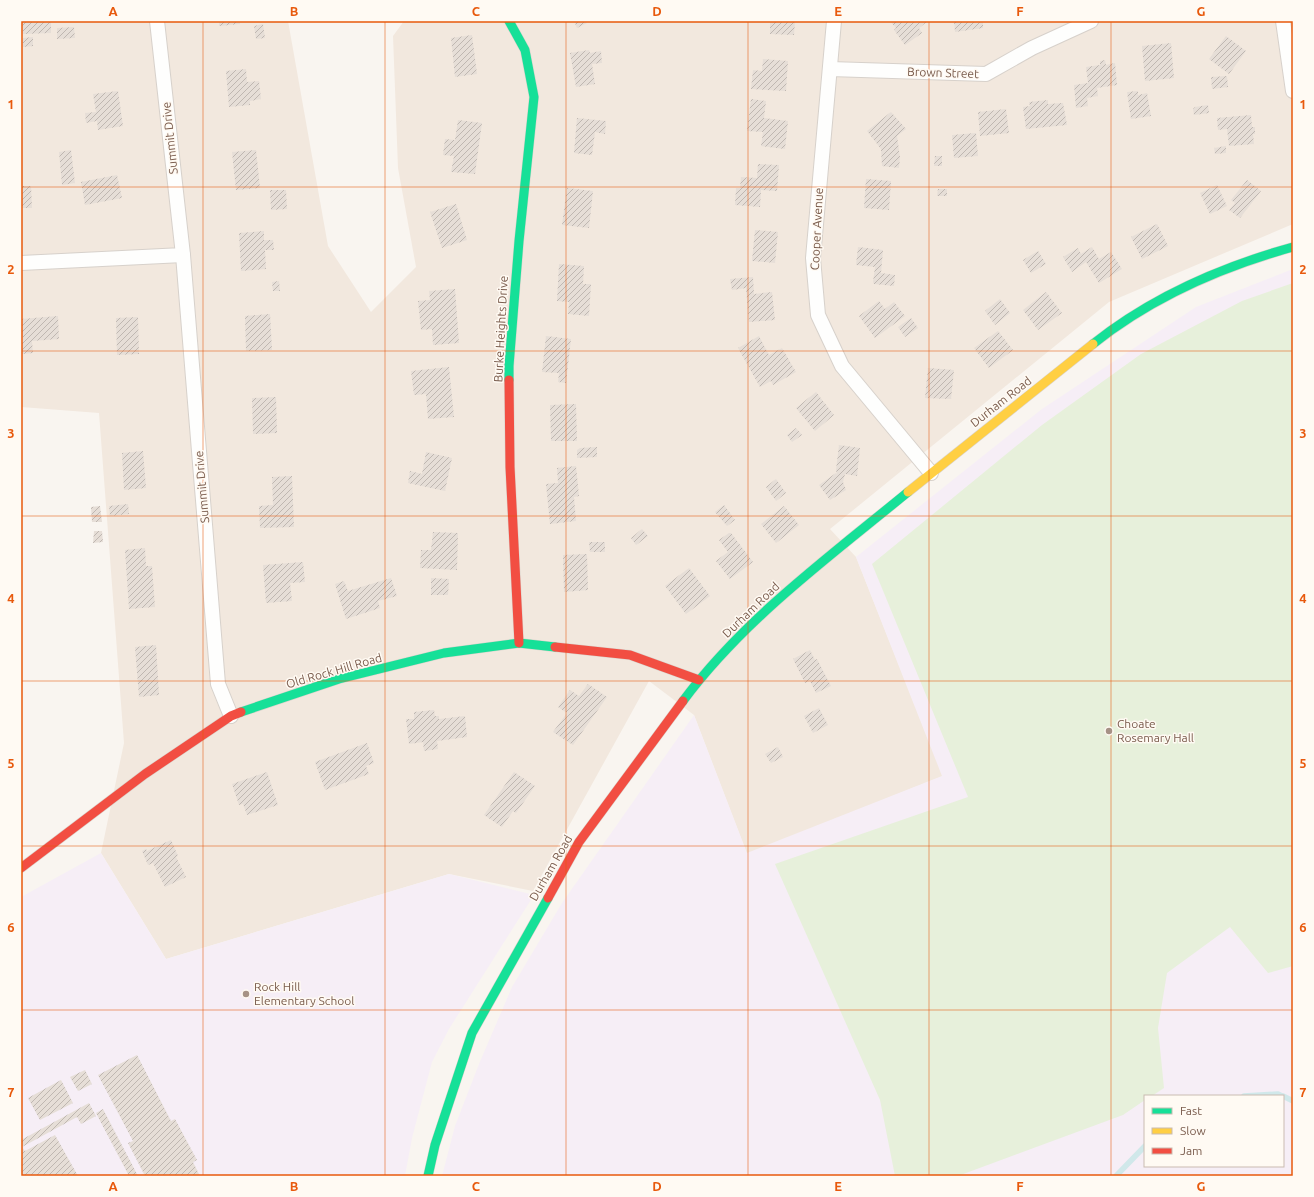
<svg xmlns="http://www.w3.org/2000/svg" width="1314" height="1197" font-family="Ubuntu,sans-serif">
<defs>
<pattern id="building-hatch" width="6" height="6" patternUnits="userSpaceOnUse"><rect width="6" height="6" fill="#e6ded7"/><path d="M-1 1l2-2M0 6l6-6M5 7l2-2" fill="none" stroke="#bfb7b1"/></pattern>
</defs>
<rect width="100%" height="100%" fill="#f9f5f0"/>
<!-- residential -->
<path fill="#f2e8de" d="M 21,21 L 288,21 L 328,246 L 371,312 L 416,267 L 398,168 L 393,36 L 404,21 L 1293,21 L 1293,224 L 1109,302 L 830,529 L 856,557 L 943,776 L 747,854 L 694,715 L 649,681 L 533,891 L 449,874 L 166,959 L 101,853 L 124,743 L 99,413 L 21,407 Z"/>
<!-- education -->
<g fill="#f6eef6" fill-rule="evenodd">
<path d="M 1293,269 L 1293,1176 L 442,1176 L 455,1126 L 479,1064 L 512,987 L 562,903 L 694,715 L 747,853 L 942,776 L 856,557 L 1042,409 L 1196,307 ZM 1145,1096 L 1283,1096 L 1283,1166 L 1145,1166 Z"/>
<path d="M 101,853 L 166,959 L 449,874 L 534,895 L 449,1029 L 432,1062 L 412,1138 L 405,1176 L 21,1176 L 21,897 Z"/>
</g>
<!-- green -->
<path fill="#e7f0db" d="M 1293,283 L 1293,966 L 1268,973 L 1230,927 L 1167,973 L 1158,1028 L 1164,1088 L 1152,1096 L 1145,1096 L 1145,1100 L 1123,1115 L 958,1176 L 895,1176 L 880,1100 L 775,864 L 968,797 L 872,564 L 1042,425 L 1141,354 L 1242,301 Z"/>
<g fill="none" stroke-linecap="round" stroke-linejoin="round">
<!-- stream -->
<g stroke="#d0e8ea" stroke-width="5.5">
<path d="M 1244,1096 L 1278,1094 L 1282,1096"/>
<path d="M 1283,1096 L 1293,1101"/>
<path d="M 1116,1176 L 1145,1146"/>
</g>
</g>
<!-- building -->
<g fill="url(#building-hatch)">
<path d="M 22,21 L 51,21 L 51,33 L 23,34 Z"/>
<path d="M 219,21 L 240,21 L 240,24 L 219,26 Z"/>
<path d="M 574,21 L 586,21 L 587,23 L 577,28 Z"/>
<path d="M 770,21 L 795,21 L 794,35 L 770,34 Z"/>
<path d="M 890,21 L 928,21 L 919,28 L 922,33 L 905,45 L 894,30 L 896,28 Z"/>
<path d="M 954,21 L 983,21 L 983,28 L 955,32 Z"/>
<path d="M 263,24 L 265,38 L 256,39 L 254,26 Z"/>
<path d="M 74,27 L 75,38 L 57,39 L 57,28 Z"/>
<path d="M 472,35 L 477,74 L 455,77 L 451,38 Z"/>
<path d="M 1226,36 L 1246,51 L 1229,74 L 1209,59 Z"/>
<path d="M 33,37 L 33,46 L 23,47 L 23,38 Z"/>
<path d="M 1171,43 L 1174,78 L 1145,81 L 1142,46 Z"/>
<path d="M 589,50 L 590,53 L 601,51 L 602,63 L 592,64 L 595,84 L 576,87 L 570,53 Z"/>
<path d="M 763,59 L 788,61 L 786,91 L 751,89 L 753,70 L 762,71 Z"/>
<path d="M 1105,60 L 1106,65 L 1115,63 L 1117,85 L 1097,88 L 1098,96 L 1087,98 L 1088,106 L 1076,108 L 1074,85 L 1088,83 L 1086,67 L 1100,65 L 1100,61 Z"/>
<path d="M 246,69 L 247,82 L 259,81 L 261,99 L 250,101 L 250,105 L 229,107 L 226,71 Z"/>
<path d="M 1227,76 L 1228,87 L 1212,89 L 1211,77 Z"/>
<path d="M 118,91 L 123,126 L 98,130 L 97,121 L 86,123 L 85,113 L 96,112 L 93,94 Z"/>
<path d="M 1138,91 L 1138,95 L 1147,93 L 1151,116 L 1131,119 L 1127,92 Z"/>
<path d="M 751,99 L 766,101 L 764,118 L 788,121 L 785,149 L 761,146 L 763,132 L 747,131 Z"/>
<path d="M 1048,100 L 1048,104 L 1063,103 L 1067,125 L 1026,129 L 1023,107 L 1030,106 L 1029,102 Z"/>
<path d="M 1208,105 L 1209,113 L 1194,115 L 1193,109 L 1195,107 Z"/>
<path d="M 1006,109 L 1009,133 L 980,136 L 978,112 Z"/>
<path d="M 891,112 L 906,129 L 897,136 L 900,157 L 899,168 L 882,166 L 881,149 L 867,131 Z"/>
<path d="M 1251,115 L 1252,127 L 1255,127 L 1255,134 L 1253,134 L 1254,144 L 1229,146 L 1227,129 L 1218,130 L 1217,118 Z"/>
<path d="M 577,118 L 606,121 L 605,134 L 595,132 L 592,155 L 574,153 Z"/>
<path d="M 458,120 L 482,123 L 475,174 L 451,172 L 454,156 L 443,155 L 445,139 L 455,140 Z"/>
<path d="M 976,133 L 978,156 L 954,158 L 952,135 Z"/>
<path d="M 1226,146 L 1226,153 L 1215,154 L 1214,148 Z"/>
<path d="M 71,150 L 75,183 L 62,185 L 59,152 Z"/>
<path d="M 256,150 L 260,188 L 236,190 L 232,152 Z"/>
<path d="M 935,156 L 942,156 L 942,166 L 934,166 Z"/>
<path d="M 758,164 L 779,165 L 777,191 L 761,190 L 760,207 L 735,205 L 736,188 L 740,188 L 741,177 L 757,178 Z"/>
<path d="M 117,175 L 122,198 L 85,205 L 81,182 Z"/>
<path d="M 866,179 L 891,181 L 889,210 L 864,208 Z"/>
<path d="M 1247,180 L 1261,191 L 1240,218 L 1229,210 L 1235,203 L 1231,200 Z"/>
<path d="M 1217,185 L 1227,206 L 1210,214 L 1200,193 Z"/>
<path d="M 21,186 L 31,186 L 32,208 L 21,208 Z"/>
<path d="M 567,188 L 593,191 L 589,228 L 562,225 Z"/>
<path d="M 938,189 L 947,189 L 947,196 L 937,196 Z"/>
<path d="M 270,190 L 286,190 L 287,209 L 271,210 Z"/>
<path d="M 456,204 L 467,240 L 442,248 L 430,212 Z"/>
<path d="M 1157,224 L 1168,246 L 1142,259 L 1131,237 Z"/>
<path d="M 755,230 L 778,232 L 775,263 L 752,261 Z"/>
<path d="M 264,231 L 264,240 L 273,240 L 274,250 L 265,250 L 266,269 L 241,271 L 239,233 Z"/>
<path d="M 858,247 L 883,250 L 881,273 L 895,275 L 894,286 L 874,284 L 873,282 L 875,267 L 856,265 Z"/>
<path d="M 1092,247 L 1099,259 L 1111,252 L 1122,269 L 1099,283 L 1086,262 L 1072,272 L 1063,257 L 1078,248 L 1081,254 Z"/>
<path d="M 1038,251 L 1046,264 L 1031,273 L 1023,260 Z"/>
<path d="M 559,264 L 584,266 L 583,284 L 591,284 L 589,316 L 568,314 L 569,302 L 557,301 Z"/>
<path d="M 753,277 L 754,294 L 772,292 L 775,320 L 749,322 L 746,288 L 732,290 L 730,279 Z"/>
<path d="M 279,281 L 280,291 L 273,291 L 272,282 Z"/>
<path d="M 455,289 L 459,343 L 433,345 L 432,329 L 421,330 L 418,301 L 430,300 L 429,291 Z"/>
<path d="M 1046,292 L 1062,313 L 1038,330 L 1023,310 Z"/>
<path d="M 1000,299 L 1010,313 L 995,325 L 985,311 Z"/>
<path d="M 879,301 L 885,309 L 894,302 L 905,316 L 875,338 L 859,316 Z"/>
<path d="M 270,314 L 272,350 L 246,351 L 245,316 Z"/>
<path d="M 58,316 L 59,339 L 32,341 L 33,353 L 22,354 L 21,342 L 23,342 L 21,319 Z"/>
<path d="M 138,317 L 139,354 L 117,355 L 116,318 Z"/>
<path d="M 911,318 L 918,328 L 905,337 L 898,327 Z"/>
<path d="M 998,331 L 1013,350 L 989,368 L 974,348 Z"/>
<path d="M 546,336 L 571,339 L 566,383 L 558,382 L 559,373 L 542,372 Z"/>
<path d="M 759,336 L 769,355 L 782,348 L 796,372 L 773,385 L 771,381 L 760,387 L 738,348 Z"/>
<path d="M 449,367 L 454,417 L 428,419 L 426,394 L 414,395 L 411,371 Z"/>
<path d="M 928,368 L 954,370 L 951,399 L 925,398 Z"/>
<path d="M 816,392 L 834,415 L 815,431 L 796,408 Z"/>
<path d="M 276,397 L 277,433 L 253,434 L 252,398 Z"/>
<path d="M 576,404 L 577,441 L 551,441 L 550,405 Z"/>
<path d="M 796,428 L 802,435 L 792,442 L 787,435 Z"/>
<path d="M 839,445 L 860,448 L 857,476 L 845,474 L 843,482 L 846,490 L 830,500 L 819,485 L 836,473 L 837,474 L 836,470 Z"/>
<path d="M 597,447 L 597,457 L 577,458 L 577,450 L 580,448 Z"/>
<path d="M 143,451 L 146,488 L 124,490 L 122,453 Z"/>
<path d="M 426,452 L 452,458 L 445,491 L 408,483 L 410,471 L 422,474 Z"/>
<path d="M 576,466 L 579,496 L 574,497 L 576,521 L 550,524 L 546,484 L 558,483 L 557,468 Z"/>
<path d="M 292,476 L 294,527 L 260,528 L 259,506 L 273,505 L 272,477 Z"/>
<path d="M 776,479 L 786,493 L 776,501 L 766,487 Z"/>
<path d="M 128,504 L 129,514 L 110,516 L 109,506 Z"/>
<path d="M 724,505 L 735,520 L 727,526 L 715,512 Z"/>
<path d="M 100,506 L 102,522 L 92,522 L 91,507 Z"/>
<path d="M 784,506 L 799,525 L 776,543 L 761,524 Z"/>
<path d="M 642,529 L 648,536 L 636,545 L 631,538 Z"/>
<path d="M 94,531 L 102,531 L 103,542 L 93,543 Z"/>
<path d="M 433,532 L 458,533 L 457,570 L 420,568 L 421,550 L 431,550 Z"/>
<path d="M 729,533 L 731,533 L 753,562 L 730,579 L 716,561 L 728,552 L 719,540 Z"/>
<path d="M 589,542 L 605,542 L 605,552 L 590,552 Z"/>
<path d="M 145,548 L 146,566 L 152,566 L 155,607 L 129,609 L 125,550 Z"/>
<path d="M 587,554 L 588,590 L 564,592 L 563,555 Z"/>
<path d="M 303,562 L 305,582 L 290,583 L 292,601 L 266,603 L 263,565 Z"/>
<path d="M 689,568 L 710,596 L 686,614 L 665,586 Z"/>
<path d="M 391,578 L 397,596 L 378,601 L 380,608 L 346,619 L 335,584 L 344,581 L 348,591 Z"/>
<path d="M 431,578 L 449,579 L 448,595 L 431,595 Z"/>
<path d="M 156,645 L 159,695 L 139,697 L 135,647 Z"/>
<path d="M 810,650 L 815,660 L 817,659 L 831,686 L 816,693 L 810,681 L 805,683 L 793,659 Z"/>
<path d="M 588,684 L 607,697 L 573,745 L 553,732 L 567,713 L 558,707 L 570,690 L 579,696 Z"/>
<path d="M 819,708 L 828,725 L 813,733 L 804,716 Z"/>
<path d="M 434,710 L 435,716 L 439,716 L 439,719 L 465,716 L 467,737 L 437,741 L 438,749 L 424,751 L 423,742 L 409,744 L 406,719 L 414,719 L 414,712 Z"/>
<path d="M 367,743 L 374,763 L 366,766 L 369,774 L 325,790 L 315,762 Z"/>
<path d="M 778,747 L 783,757 L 771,763 L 765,754 Z"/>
<path d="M 267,772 L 278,805 L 247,815 L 243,804 L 239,805 L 232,784 Z"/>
<path d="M 514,772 L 535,786 L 516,813 L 513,811 L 502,827 L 484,815 Z"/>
<path d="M 171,840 L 178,856 L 176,857 L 186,877 L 165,887 L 153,863 L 148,865 L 142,851 L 146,849 L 147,851 Z"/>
<path d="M 137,1055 L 171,1121 L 175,1119 L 197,1160 L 193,1162 L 200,1176 L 145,1176 L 128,1143 L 133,1141 L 98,1075 Z"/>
<path d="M 85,1070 L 92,1084 L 78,1091 L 70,1077 Z"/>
<path d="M 61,1080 L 73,1103 L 40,1120 L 28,1098 Z"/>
<path d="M 89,1103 L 96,1116 L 81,1124 L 77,1117 L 22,1147 L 25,1151 L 55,1135 L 78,1176 L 21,1176 L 21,1140 Z"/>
<path d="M 103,1109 L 138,1176 L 129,1176 L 96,1113 Z"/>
</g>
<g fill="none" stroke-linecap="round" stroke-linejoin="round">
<!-- street casing -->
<g stroke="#d7d1cb" stroke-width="16">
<g id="street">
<path d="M 834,21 L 813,258 L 818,315 L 842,366 L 931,473"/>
<path d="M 1283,21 L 1293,91"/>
<path d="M 830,69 L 986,74 L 1032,48 L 1091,21"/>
<path d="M 183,255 L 218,684 L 231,716"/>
<path d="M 21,263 L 183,255 L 157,21"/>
</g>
</g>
<!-- fast casing -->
<g stroke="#d9d2cb" stroke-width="10">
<g id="fast">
<path d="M 509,21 L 525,50 L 534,97 L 519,241 L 509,366 L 509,380"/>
<path d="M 1093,344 C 1152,297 1221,267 1293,247"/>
<path d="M 683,701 C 744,619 829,557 908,492"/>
<path d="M 241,712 L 339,679 L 444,653 L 519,643 L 555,647"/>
<path d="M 428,1176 L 435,1145 L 472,1033 L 548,898"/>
</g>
</g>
<!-- slow casing -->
<g stroke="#d9d2cb" stroke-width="10">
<path id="slow" d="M 908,492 L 1093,344"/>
</g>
<!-- jam casing -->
<g stroke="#d9d2cb" stroke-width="10">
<g id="jam">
<path d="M 509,380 L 510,467 L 519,643"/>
<path d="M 555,647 L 630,655 L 699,680"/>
<path d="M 21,868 L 145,774 L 231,716 L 241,712"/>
<path d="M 548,898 L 579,842 L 683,701"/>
</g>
</g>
<!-- street -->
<use href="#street" stroke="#fefefd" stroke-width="14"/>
<!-- fast -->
<use href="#fast" stroke="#16e098" stroke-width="9"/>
<!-- slow -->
<use href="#slow" stroke="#ffcf43" stroke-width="9"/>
<!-- jam -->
<use href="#jam" stroke="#f24e42" stroke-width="9"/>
</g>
<!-- grid -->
<path fill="none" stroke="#e8590c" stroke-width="1" stroke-opacity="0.55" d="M 203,21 L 203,1176M 385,21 L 385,1176M 566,21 L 566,1176M 748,21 L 748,1176M 929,21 L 929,1176M 1111,21 L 1111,1176M 21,187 L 1293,187M 21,351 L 1293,351M 21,516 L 1293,516M 21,681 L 1293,681M 21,846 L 1293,846M 21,1010 L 1293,1010"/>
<!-- markers -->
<g fill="#a69286" stroke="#fffaf3" stroke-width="1.5">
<circle cx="1109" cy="731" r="4"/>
<circle cx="246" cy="994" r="4"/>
</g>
<g text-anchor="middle" stroke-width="3" stroke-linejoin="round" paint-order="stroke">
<!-- street labels -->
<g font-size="12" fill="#7a5c4d" stroke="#fffaf3">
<text transform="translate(943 73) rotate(2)" y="4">Brown Street</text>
<text transform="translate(170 138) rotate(-96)" y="4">Summit Drive</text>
<text transform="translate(817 229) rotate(-87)" y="4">Cooper Avenue</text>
<text transform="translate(501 329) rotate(-87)" y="4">Burke Heights Drive</text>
<text transform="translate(1001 402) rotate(-38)" y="4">Durham Road</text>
<text transform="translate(202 487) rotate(-95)" y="4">Summit Drive</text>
<text transform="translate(751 610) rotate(-44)" y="4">Durham Road</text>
<text transform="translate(334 671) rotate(-16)" y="4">Old Rock Hill Road</text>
<text transform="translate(551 868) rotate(-60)" y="4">Durham Road</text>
</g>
<!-- poi labels -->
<g font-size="12" fill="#7a5c4d" stroke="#fffaf3" text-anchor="start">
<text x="1117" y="728">Choate<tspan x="1117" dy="14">Rosemary Hall</tspan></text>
<text x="254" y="991">Rock Hill<tspan x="254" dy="14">Elementary School</tspan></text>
</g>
</g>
<!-- border -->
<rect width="1314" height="1197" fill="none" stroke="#fffaf3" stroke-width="44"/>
<!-- legend -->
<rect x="1144" y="1095" width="140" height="72" fill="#fffaf3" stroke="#cabbb1"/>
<rect x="1152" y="1108" width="20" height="6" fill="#16e098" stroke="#cabbb1"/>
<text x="1180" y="1115" font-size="12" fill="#7a5c4d">Fast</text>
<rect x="1152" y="1128" width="20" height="6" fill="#ffcf43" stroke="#cabbb1"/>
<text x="1180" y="1135" font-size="12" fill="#7a5c4d">Slow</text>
<rect x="1152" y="1148" width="20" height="6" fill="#f24e42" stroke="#cabbb1"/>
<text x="1180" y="1155" font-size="12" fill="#7a5c4d">Jam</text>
<rect x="22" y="22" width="1270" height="1153" fill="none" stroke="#e8590c" stroke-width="1.5"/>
<g font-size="13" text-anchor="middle" font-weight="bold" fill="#e8590c">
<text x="113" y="16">A</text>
<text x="294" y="16">B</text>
<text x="476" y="16">C</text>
<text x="657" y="16">D</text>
<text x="838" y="16">E</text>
<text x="1020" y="16">F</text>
<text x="1201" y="16">G</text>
<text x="11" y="109">1</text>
<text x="1303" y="109">1</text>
<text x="11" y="274">2</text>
<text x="1303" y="274">2</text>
<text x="11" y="438">3</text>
<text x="1303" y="438">3</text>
<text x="11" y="603">4</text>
<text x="1303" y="603">4</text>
<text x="11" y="768">5</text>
<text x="1303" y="768">5</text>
<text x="11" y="932">6</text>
<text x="1303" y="932">6</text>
<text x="11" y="1097">7</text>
<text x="1303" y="1097">7</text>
<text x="113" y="1191">A</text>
<text x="294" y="1191">B</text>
<text x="476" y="1191">C</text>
<text x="657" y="1191">D</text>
<text x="838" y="1191">E</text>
<text x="1020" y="1191">F</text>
<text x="1201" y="1191">G</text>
</g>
</svg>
